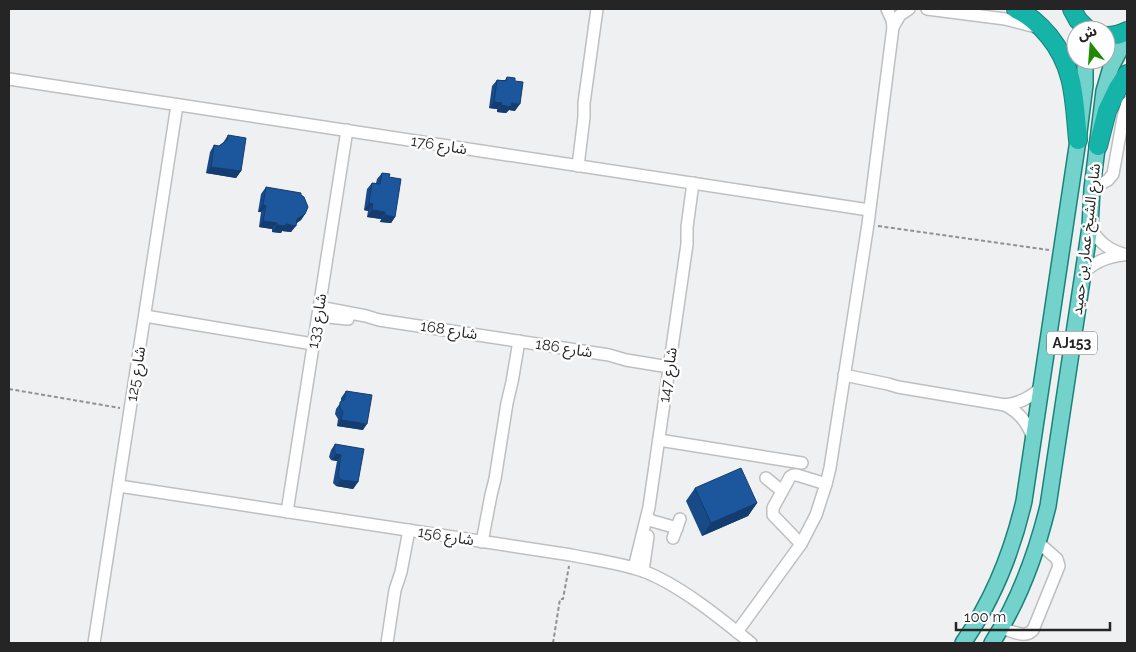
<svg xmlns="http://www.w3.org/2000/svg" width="1136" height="652" font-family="Raleway,'Noto Sans Arabic',sans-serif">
<rect width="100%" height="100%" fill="#eff0f2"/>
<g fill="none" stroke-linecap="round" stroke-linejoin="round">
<!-- minor casing -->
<g stroke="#bebfc1" stroke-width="14">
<g id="minor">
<path d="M 927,9 L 1005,19 L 1036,27"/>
<path d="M 893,27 L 900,15 L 909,9"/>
<path d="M 9,79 L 869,210"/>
<path d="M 578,166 L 584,117 L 584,103 L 597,9"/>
<path d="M 1092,189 L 1108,180 L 1113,174 L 1123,118 L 1127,103"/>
<path d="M 1090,227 C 1099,243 1110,251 1127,255"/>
<path d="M 1083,273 C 1095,262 1106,257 1123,255"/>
<path d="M 319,307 L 366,316 L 379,320 L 609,355 L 626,360 L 669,367"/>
<path d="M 145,316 L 313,344"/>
<path d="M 318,316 L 348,319"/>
<path d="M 844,375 L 888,384 L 898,387 L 1005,405 C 1020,403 1031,398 1041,387"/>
<path d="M 1005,405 C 1020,413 1028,423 1033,439"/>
<path d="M 659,440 L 802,463"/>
<path d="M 766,478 L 782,491"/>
<path d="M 119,486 L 571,555 C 595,560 620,563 643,571 C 680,585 720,618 751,643"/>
<path d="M 287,512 L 347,130"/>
<path d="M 649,520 L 677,528"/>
<path d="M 673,538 L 680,519"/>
<path d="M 482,542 L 491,495 L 495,479 L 507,403 L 512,382 L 519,341"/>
<path d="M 801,544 L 773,515 L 773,508 L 790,477 L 793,475 L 797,475 L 826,484"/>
<path d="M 634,568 L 649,507 L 687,244 L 687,227 L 693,183"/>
<path d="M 643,571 L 648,536"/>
<path d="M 1002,628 C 1012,631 1025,639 1033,630 L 1059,566 L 1057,559 L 1039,543"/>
<path d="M 737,632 L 801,544 L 816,515 L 826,484 L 830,468 L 868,224 L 893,27 L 892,20 L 887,9"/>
<path d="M 94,643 L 177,105"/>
<path d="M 387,643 L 395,590 L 401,572 L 409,530"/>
</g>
</g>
<!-- major casing -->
<g stroke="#1b827a" stroke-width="18">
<g id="major">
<path d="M 963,643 C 993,600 1012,553 1024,501 L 1078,140 L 1085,85 L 1085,60"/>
<path d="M 992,643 C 1019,601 1036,555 1048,506 L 1090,227 L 1092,189 L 1104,91 L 1111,67 L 1127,36"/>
</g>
</g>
<!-- highway casing -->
<g stroke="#1b827a" stroke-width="20">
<g id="highway">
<path d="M 1016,9 C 1029,15 1039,24 1049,36 C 1075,68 1074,100 1078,140"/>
<path d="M 1072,9 L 1078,20 L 1088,30"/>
<path d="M 1106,36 C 1114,36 1120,35 1127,31"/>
<path d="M 1098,146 L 1107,111 L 1118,88 L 1127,74"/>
</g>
</g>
<!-- path -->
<g stroke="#909192" stroke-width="2" stroke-dasharray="4 2.5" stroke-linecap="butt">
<path d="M 878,226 L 1049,250"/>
<path d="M 9,389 L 120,408"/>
<path d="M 553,643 L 560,599 L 563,599 L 569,566"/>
</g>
<!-- minor -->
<use href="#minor" stroke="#fff" stroke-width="11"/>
<!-- major -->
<use href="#major" stroke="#73d2cb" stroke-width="15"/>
<!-- highway -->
<use href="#highway" stroke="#16b4a8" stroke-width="18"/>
</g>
<!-- wall -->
<g fill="#184a87">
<path d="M 507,77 L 515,111 L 509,110 L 506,113 L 497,112 L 497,109 L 489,108 L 492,86 L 497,80 L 505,80 Z"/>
<path d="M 228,135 L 241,171 L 236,178 L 206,173 L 210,152 L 214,145 L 219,146 L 223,143 Z"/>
<path d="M 382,173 L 389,177 L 395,217 L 391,223 L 380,222 L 381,219 L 367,217 L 368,211 L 364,210 L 367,189 L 372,183 L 376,183 L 377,179 Z"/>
<path d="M 266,187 L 301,195 L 305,214 L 301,220 L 297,223 L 291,232 L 282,231 L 281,233 L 272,232 L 272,229 L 259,227 L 261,212 L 258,212 L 261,194 Z"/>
<path d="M 346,391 L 363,430 L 337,426 L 338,419 L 335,414 L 336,409 L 341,402 L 341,398 Z"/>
<path d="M 335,444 L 358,482 L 353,489 L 336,486 L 333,483 L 337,461 L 331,460 L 329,457 L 331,450 Z"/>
<path d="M 695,488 L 757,503 L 748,516 L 702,536 L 686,501 Z"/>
</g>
<!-- shaded-wall -->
<g fill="#143c6e">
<path d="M 494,102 L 502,103 L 497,109 L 489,108 Z"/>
<path d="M 512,103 L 520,104 L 515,111 L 509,110 L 506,113 L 497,112 L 501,105 Z"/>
<path d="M 211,167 L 241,171 L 236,178 L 206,173 Z"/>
<path d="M 369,203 L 373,204 L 368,211 L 364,210 Z"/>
<path d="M 263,205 L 266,206 L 261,212 L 258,212 Z"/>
<path d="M 372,210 L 385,212 L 381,219 L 367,217 Z"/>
<path d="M 305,214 L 301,220 L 293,225 L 296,226 L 291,232 L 282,231 L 281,233 L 272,232 L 277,225 L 286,224 Z"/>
<path d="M 385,215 L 395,217 L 391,223 L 380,222 Z"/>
<path d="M 263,221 L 277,223 L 272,229 L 259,227 Z"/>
<path d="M 341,420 L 367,424 L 363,430 L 337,426 Z"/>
<path d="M 336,454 L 341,455 L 337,461 L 331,460 Z"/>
<path d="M 341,480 L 358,482 L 353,489 L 336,486 Z"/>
<path d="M 757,503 L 748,516 L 702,536 L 711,523 Z"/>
</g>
<!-- building -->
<g fill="#1c569d" stroke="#143c6e">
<path d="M 507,77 L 515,78 L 515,81 L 523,82 L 520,104 L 512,103 L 511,107 L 501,105 L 502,103 L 494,102 L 497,80 L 506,81 Z"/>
<path d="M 228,135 L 246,138 L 241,171 L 211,167 L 214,145 L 219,146 L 227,140 Z"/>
<path d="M 382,173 L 390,174 L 389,177 L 401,179 L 395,217 L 385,215 L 385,212 L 372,210 L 373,204 L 369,203 L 372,183 L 380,184 Z"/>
<path d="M 266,187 L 301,193 L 301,195 L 304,197 L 308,207 L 305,214 L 297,219 L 296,226 L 286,224 L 286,226 L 277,225 L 277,223 L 263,221 L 266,206 L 263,205 Z"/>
<path d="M 346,391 L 372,395 L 367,424 L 341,420 L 343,412 L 340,408 L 340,402 L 344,400 Z"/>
<path d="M 335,444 L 364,449 L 358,482 L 341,480 L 338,476 L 341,455 L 336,454 L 334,450 Z"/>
<path d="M 741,468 L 757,503 L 711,523 L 695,488 Z"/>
</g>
<g text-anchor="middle" stroke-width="5" stroke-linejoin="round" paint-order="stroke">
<!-- shield labels -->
<rect fill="#fff" stroke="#666667" stroke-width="1" x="1047" y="331.5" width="50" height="23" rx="4"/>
<g font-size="14" font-weight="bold" fill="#252526">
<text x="1072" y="348">AJ153</text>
</g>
<!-- street labels -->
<g font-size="15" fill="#252526" stroke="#fff">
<text transform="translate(439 145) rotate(9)" y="5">شارع 176</text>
<text transform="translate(1086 239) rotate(-83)" y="5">شارع الشيخ عمار بن حميد</text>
<text transform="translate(317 321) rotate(-81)" y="5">شارع 133</text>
<text transform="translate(449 330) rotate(9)" y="5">شارع 168</text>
<text transform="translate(564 348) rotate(9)" y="5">شارع 186</text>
<text transform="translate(136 374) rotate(-81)" y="5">شارع 125</text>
<text transform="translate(668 375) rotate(-82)" y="5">شارع 147</text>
<text transform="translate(446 536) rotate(9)" y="5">شارع 156</text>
</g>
</g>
<!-- border -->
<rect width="1136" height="652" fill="none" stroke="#252526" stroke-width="20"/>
<!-- north arrow -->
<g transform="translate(1091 45) rotate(343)"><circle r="24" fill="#ffffff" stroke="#a8a8a8"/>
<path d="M0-4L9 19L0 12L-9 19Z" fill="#1e8a05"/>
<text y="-8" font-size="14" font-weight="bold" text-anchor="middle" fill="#252526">ش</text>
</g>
<!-- scale -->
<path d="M956 622v8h154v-8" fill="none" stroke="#252526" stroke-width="2.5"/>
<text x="964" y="622" font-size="15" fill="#252526" stroke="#ffffff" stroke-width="4" paint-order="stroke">100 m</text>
</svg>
